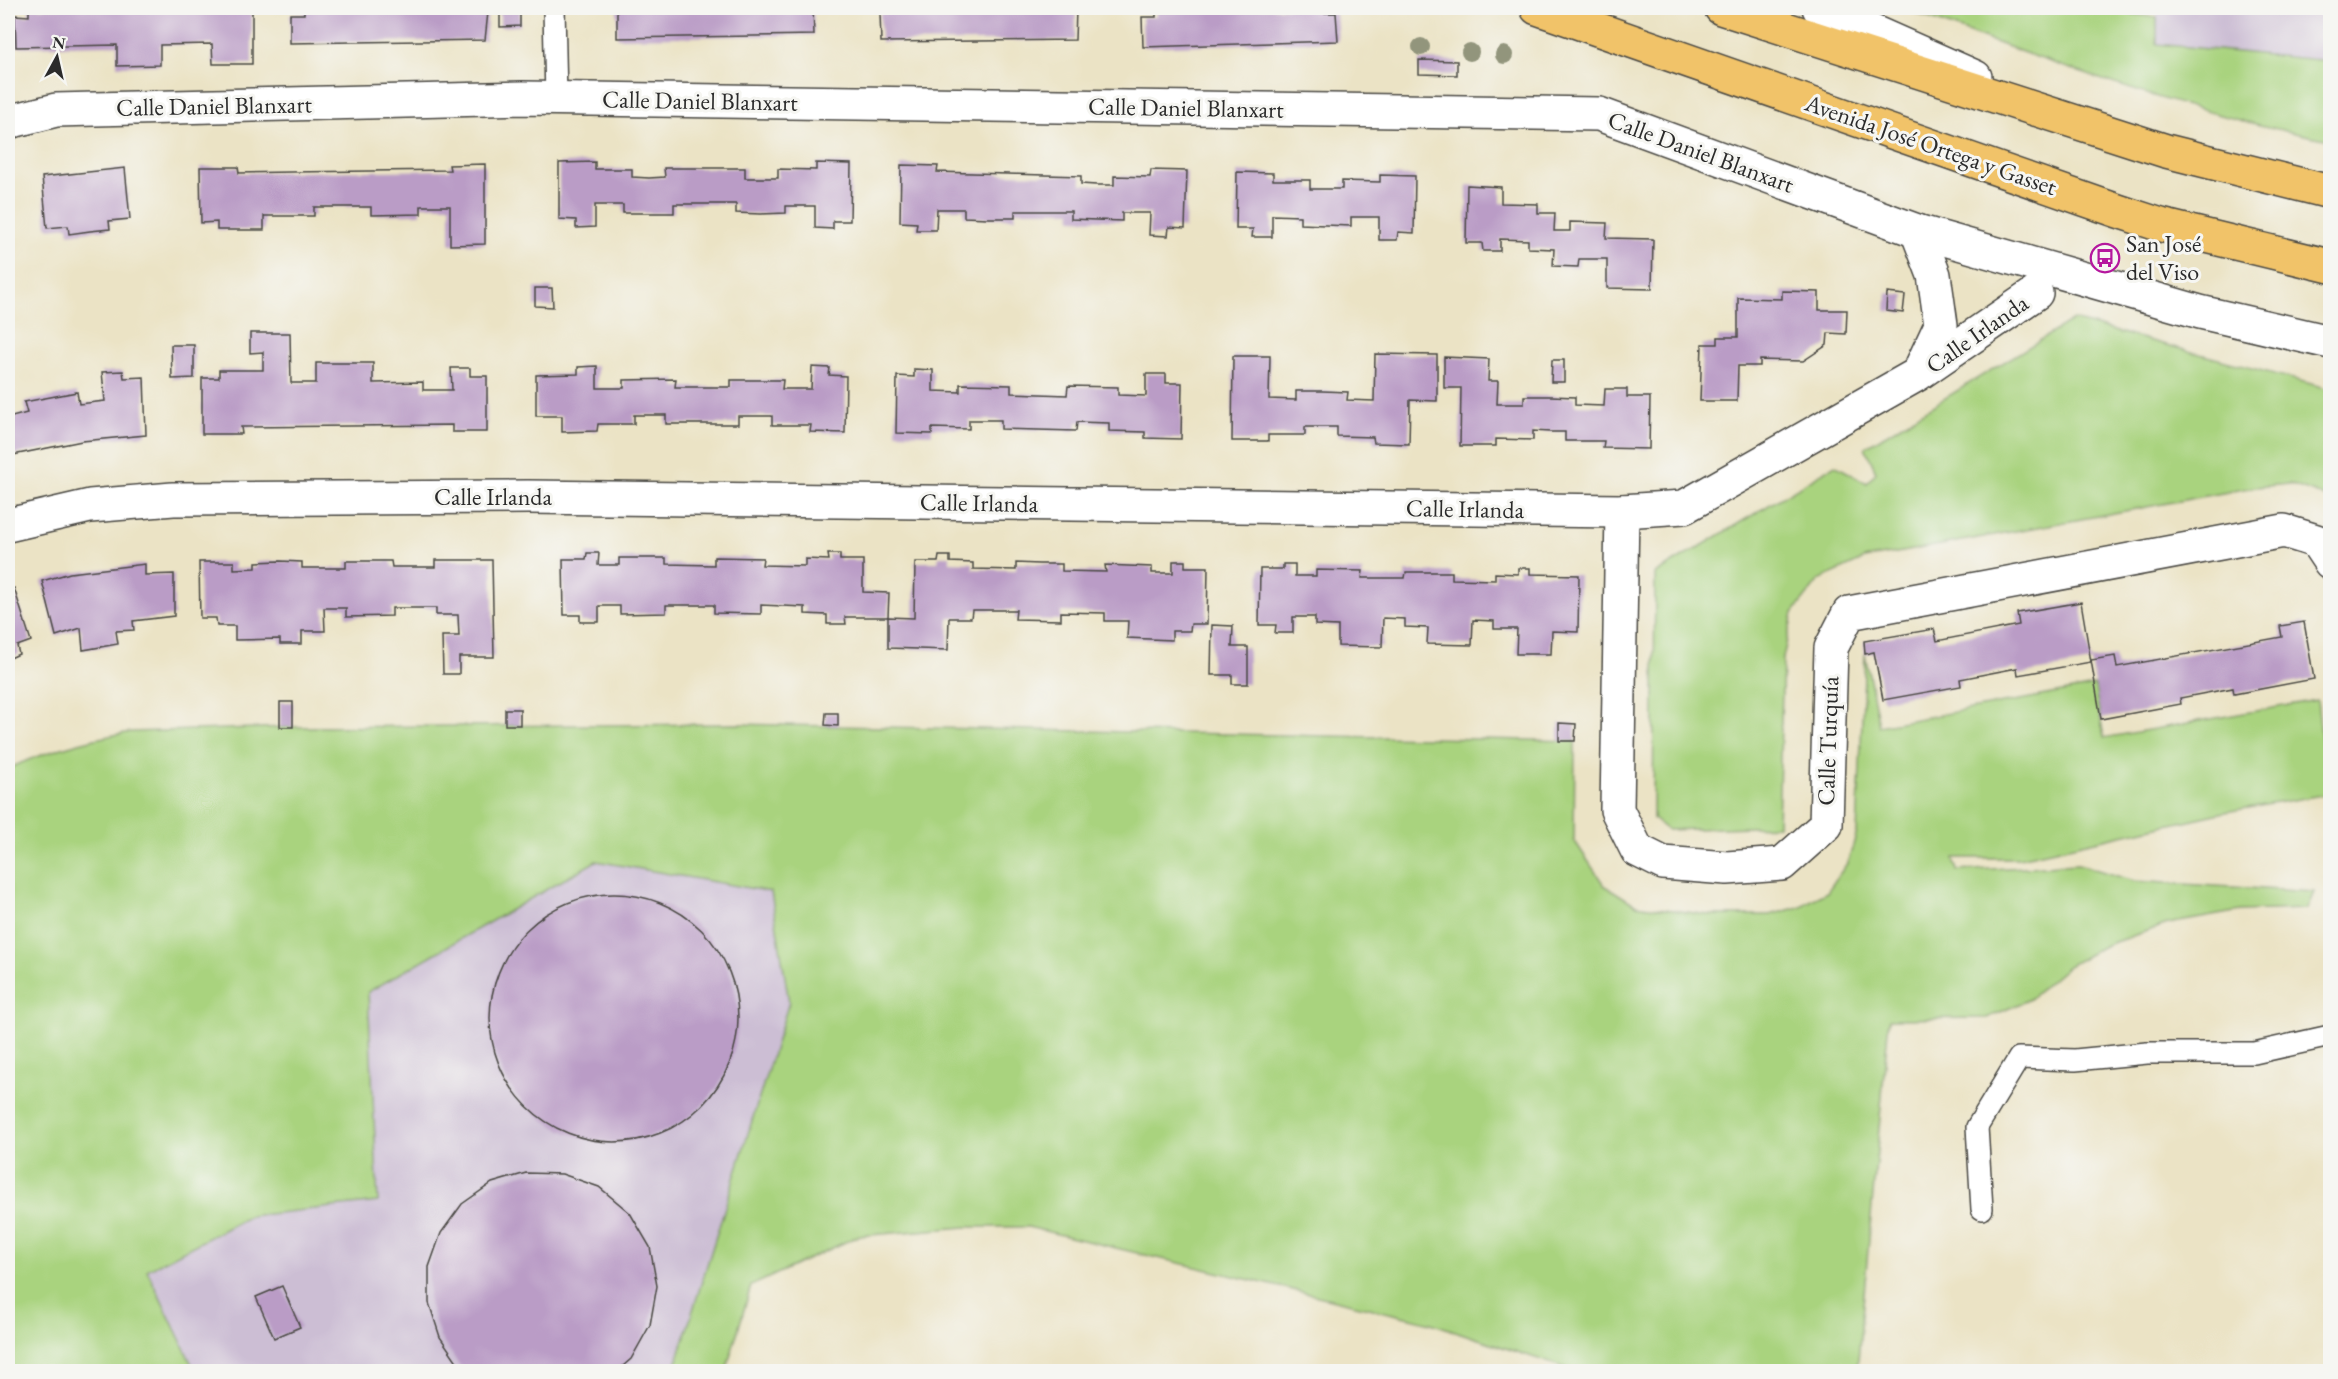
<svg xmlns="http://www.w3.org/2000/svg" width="2338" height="1379" font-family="'EB Garamond',serif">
<rect width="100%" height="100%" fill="#f6f6f2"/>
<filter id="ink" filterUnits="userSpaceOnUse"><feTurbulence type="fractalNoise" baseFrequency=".0167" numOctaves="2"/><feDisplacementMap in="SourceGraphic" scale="12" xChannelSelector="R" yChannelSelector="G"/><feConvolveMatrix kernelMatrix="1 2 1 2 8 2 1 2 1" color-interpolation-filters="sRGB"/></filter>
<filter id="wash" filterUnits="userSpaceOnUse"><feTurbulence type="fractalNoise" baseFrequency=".008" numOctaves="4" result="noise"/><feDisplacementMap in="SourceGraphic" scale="24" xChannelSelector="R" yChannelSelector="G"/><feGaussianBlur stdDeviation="1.35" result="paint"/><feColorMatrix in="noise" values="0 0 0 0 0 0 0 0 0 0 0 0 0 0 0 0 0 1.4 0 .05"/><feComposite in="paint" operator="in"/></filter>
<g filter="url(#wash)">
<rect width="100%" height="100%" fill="#ebe3c5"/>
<!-- industrial -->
<g fill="#ccbed4">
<path d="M 2157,8 L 2330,8 L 2330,61 L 2157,44 Z"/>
<path d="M 596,861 L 772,892 L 790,1002 L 674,1371 L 195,1371 L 147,1270 L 250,1216 L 378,1202 L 368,992 Z"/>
</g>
<!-- green -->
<g fill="#a9d37e" stroke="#6a7f54" stroke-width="1.5">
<path d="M 1902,8 L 2097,8 L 2157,18 L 2157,44 L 2330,61 L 2330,140 C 2184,113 2041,60 1902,8 Z"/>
<path d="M 2073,320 L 2330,389 L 2330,499 L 2290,484 L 2255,487 L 1864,559 L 1819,580 L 1793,613 L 1783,658 L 1778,826 L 1667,830 L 1653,819 L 1655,574 L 1835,465 L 1867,483 L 1876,472 L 1865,447 Z"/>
<path d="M 1865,654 L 1879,726 L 2095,686 L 2104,738 L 2317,700 L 2328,794 L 2225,812 L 2019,858 L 1954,858 L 1957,871 L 2078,864 L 2134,881 L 2314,892 L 2307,909 L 2240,911 L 2168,924 L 2106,945 L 2068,966 L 2028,1000 L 1987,1018 L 1889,1019 L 1857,1371 L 1574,1371 L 1431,1323 L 1028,1227 L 965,1227 L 858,1236 L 751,1286 L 726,1371 L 674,1371 L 789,1002 L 771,892 L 596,861 L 368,992 L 378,1202 L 250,1216 L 147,1270 L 195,1371 L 8,1372 L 8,769 C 48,750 87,739 131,732 L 293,727 L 736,724 L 1575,741 L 1574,840 L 1604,885 L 1636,905 L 1709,915 L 1770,915 L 1799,907 L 1827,892 L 1848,862 L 1857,832 Z"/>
</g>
<g id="blocks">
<!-- building -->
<g fill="#ba9cc6">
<path d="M 29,8 L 213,8 L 212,11 L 252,10 L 252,64 L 213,64 L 212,44 L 160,45 L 160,65 L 117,66 L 117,45 L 16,47 L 15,15 L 29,16 Z"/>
<path d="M 304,8 L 473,8 L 473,12 L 488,12 L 485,40 L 290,43 L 290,14 L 304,14 Z"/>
<path d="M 500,8 L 520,8 L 520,26 L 500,27 Z"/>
<path d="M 629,8 L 813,8 L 814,35 L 617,38 L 617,9 Z"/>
<path d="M 892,8 L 1061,8 L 1061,10 L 1076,10 L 1075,40 L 881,42 L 880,13 L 892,13 Z"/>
<path d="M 1156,8 L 1325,8 L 1325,13 L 1336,13 L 1338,41 L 1143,47 L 1142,17 L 1156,17 Z"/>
<path d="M 1419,60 L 1457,61 L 1457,75 L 1419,74 Z"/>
<path d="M 595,162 L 595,169 L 632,169 L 632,177 L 649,178 L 665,177 L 664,168 L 745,168 L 745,178 L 778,178 L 778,169 L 816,170 L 816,163 L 851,164 L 850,221 L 833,221 L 833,229 L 815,228 L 815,206 L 786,206 L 786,213 L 761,214 L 736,213 L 736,204 L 674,204 L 674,213 L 623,213 L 623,205 L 595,205 L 595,227 L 576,228 L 576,220 L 559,219 L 559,163 Z"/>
<path d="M 485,164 L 485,244 L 450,245 L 450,206 L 421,206 L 421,214 L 371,215 L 371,207 L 314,207 L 314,216 L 264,216 L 264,230 L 217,230 L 217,222 L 201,223 L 200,167 L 238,167 L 239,173 L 291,172 L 450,170 L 449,165 Z"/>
<path d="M 901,165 L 938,166 L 937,172 L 1081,176 L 1081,184 L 1096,185 L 1114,185 L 1114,176 L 1150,177 L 1151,170 L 1187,171 L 1185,228 L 1169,227 L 1168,236 L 1149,235 L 1150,213 L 1122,213 L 1122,221 L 1071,219 L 1071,211 L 1015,211 L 1015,218 L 988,218 L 964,217 L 964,209 L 937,209 L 936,230 L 916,230 L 917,223 L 900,222 Z"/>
<path d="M 125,168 L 130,219 L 109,221 L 110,229 L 90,231 L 69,234 L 68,226 L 47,228 L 42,177 Z"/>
<path d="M 1237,172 L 1273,173 L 1273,180 L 1310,180 L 1310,189 L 1342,189 L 1342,181 L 1380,182 L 1380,175 L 1415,176 L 1414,233 L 1398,232 L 1397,240 L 1379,240 L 1379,217 L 1351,217 L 1351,226 L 1300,224 L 1300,216 L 1272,215 L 1272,237 L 1252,237 L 1253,229 L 1236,229 Z"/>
<path d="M 1467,185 L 1501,187 L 1501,203 L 1538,204 L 1538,213 L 1555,213 L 1554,231 L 1570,231 L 1570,222 L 1607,223 L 1606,238 L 1653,239 L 1652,289 L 1607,288 L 1607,259 L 1579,259 L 1578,267 L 1553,266 L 1554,249 L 1528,248 L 1528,240 L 1500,239 L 1500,251 L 1483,251 L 1482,243 L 1466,243 Z"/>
<path d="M 535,288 L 552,288 L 553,307 L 535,306 Z"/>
<path d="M 1782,291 L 1819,292 L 1819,310 L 1847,310 L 1846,334 L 1828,333 L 1827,345 L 1803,361 L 1760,360 L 1760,366 L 1738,366 L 1737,401 L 1700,401 L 1702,344 L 1718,344 L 1718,337 L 1738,337 L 1738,298 L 1782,299 Z"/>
<path d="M 1887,293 L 1905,295 L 1903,313 L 1886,311 Z"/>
<path d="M 250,333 L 290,333 L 291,383 L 316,383 L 316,363 L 373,363 L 373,383 L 423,382 L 423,390 L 452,390 L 451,368 L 470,368 L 470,376 L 487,376 L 487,432 L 452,432 L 452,425 L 241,427 L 242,434 L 202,434 L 202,378 L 219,378 L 219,370 L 263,370 L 263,352 L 250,353 Z"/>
<path d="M 171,345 L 194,345 L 194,378 L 172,379 Z"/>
<path d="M 1375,354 L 1437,355 L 1437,401 L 1410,400 L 1409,444 L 1374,443 L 1373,437 L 1337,436 L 1337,427 L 1305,427 L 1305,435 L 1268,435 L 1268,441 L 1232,441 L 1233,356 L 1270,356 L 1269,399 L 1296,400 L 1296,391 L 1322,391 L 1348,392 L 1347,400 L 1374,401 Z"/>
<path d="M 1444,357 L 1489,359 L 1488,381 L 1498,381 L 1497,404 L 1524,404 L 1524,396 L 1551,396 L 1575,397 L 1575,405 L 1604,406 L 1605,389 L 1627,389 L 1627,397 L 1650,397 L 1649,449 L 1603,448 L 1604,441 L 1565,441 L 1565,432 L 1550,432 L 1533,431 L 1533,440 L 1496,439 L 1496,446 L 1460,446 L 1461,388 L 1444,388 Z"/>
<path d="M 1552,360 L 1564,360 L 1564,382 L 1551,382 Z"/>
<path d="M 597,366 L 597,388 L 624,388 L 624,380 L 676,379 L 675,387 L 731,387 L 731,380 L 783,380 L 782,389 L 811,389 L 812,367 L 830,368 L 829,375 L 846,376 L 845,433 L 810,432 L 811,425 L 772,425 L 772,416 L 738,416 L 738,424 L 666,424 L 666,415 L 634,415 L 634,424 L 598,424 L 597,431 L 562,432 L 562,416 L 536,416 L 536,375 L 578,374 L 578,367 Z"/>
<path d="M 914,369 L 933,370 L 933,391 L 960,392 L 960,384 L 1011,385 L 1011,393 L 1067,395 L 1068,386 L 1118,387 L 1118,395 L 1146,396 L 1146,374 L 1166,374 L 1166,383 L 1182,383 L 1181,439 L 1145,438 L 1145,432 L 1109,431 L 1109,423 L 1077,422 L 1076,431 L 1001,429 L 1001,420 L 969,420 L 969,429 L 932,428 L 932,434 L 896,433 L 897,376 L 914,377 Z"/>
<path d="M 123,371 L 124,378 L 144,377 L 146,435 L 82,441 L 8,456 L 8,418 L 27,413 L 24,402 L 77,392 L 79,404 L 105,401 L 102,372 Z"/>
<path d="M 587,553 L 599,553 L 598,565 L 619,565 L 619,558 L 666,558 L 666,564 L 714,565 L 714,557 L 763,558 L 762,565 L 805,566 L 805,559 L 829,560 L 828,554 L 840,554 L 840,560 L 863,560 L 863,592 L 889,593 L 888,617 L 845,617 L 846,624 L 827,624 L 827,615 L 805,614 L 805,607 L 761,605 L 761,614 L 714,613 L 714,605 L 666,605 L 666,613 L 620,614 L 620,606 L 599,606 L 599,622 L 580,622 L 580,615 L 564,615 L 563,559 L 586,559 Z"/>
<path d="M 939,556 L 950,556 L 950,562 L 973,563 L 973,569 L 1016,570 L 1016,563 L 1039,564 L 1062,564 L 1062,571 L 1106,572 L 1105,565 L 1128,566 L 1152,567 L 1152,573 L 1173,573 L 1173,561 L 1185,561 L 1185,567 L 1208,567 L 1207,624 L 1191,624 L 1190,631 L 1172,631 L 1172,640 L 1127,638 L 1128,621 L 1105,621 L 1105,613 L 1061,612 L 1061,620 L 1015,619 L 1016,610 L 972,610 L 971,618 L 949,618 L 948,650 L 888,648 L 888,617 L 914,618 L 915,562 L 938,562 Z"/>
<path d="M 435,560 L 492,560 L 494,657 L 459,657 L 459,674 L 443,674 L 442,636 L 459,636 L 458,615 L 436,615 L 436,608 L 392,608 L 392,616 L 346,617 L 346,608 L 324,608 L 325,631 L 302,631 L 302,644 L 280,644 L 280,639 L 235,640 L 235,626 L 217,626 L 216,618 L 200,618 L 199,562 L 234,562 L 234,569 L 256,568 L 256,562 L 280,561 L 302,562 L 302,568 L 346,568 L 346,561 L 391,561 L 392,567 L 435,567 Z"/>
<path d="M 145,564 L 145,575 L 174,574 L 174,616 L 133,621 L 134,630 L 116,631 L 118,644 L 83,650 L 81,628 L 56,636 L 42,581 L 70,573 Z"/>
<path d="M 1283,564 L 1295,564 L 1295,576 L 1316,576 L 1316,570 L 1363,571 L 1362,578 L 1405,578 L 1406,572 L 1452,572 L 1452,579 L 1495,580 L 1495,573 L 1518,574 L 1518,568 L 1530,568 L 1530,574 L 1579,575 L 1578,632 L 1552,631 L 1551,654 L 1516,654 L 1517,629 L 1494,629 L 1494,621 L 1473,620 L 1472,645 L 1427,644 L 1428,628 L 1405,627 L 1405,619 L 1383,618 L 1382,647 L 1338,646 L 1338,626 L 1315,625 L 1315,617 L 1293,617 L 1293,633 L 1275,633 L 1276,625 L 1259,625 L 1260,569 L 1283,569 Z"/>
<path d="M 14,588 L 31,641 L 17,646 L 19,654 L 8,659 L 8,590 Z"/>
<path d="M 2081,602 L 2091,662 L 2018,675 L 2017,668 L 1960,679 L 1961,686 L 1883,700 L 1874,652 L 1865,654 L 1864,641 L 1934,629 L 1937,641 L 2019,625 L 2017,613 Z"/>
<path d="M 2304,622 L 2314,679 L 2234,694 L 2233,688 L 2180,698 L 2181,704 L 2101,719 L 2091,660 L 2115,656 L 2117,667 L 2282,637 L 2280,626 Z"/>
<path d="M 1212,625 L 1233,626 L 1232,647 L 1248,647 L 1248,684 L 1232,684 L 1232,675 L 1211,675 Z"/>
<rect x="280" y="702" width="13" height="25"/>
<rect x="505" y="709" width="15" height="16"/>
<path d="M 826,713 L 838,713 L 838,726 L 825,725 Z"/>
<path d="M 1559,723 L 1576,724 L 1575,741 L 1559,741 Z"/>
<circle cx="614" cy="1018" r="124"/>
<path d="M 526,1173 L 562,1174 L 599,1187 L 630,1213 L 650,1247 L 657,1286 L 650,1325 L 631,1359 L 616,1372 L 467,1372 L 460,1366 L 440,1337 L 429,1303 L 429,1267 L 441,1233 L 462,1204 L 492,1183 Z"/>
<path d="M 282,1286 L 300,1327 L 274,1338 L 256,1297 Z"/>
</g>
</g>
</g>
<g filter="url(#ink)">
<use href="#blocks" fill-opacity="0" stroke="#484742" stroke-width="1.5"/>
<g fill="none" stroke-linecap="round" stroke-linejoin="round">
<!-- service casing -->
<g stroke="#484742" stroke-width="24">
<g id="service">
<path d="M 554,8 L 556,99"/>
<path d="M 1982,1209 L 1977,1127 L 2019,1058 L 2075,1060 L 2147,1053 L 2254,1053 L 2330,1036"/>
</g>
</g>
<!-- minor casing -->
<g stroke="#484742" stroke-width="36">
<g id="minor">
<path d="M 1819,8 L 1975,77"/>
<path d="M 8,122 L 56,110 L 523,98 L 1599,114 L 1917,231 L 2200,312 L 2330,342"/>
<path d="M 1917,231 L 1934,275 L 1941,325 L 1919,372"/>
<path d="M 1622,511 L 1617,810 L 1637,850 L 1663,863 L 1727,868 L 1782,864 L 1826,825 L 1831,648 L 1849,613 L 2284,531 L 2316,541 L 2330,562"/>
<path d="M 8,525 L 90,506 L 173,499 L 528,497 L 1622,511 L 1684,507 L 1918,374 L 2036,293"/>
</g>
</g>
<!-- primary casing -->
<g stroke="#484742" stroke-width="36">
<g id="primary">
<path d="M 1537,8 L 2118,211 L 2161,225 L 2330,266"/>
<path d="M 1721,8 L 2166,151 L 2330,192"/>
</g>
</g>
<!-- service -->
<use href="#service" stroke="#fff" stroke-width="21"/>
<!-- minor -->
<use href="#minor" stroke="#fff" stroke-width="33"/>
<!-- primary -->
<use href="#primary" stroke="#f1c369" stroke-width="33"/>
</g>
<!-- trees -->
<g fill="#92957c">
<circle cx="1421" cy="47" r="9"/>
<circle cx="1470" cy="52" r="9"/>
<circle cx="1504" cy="55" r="9"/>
</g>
</g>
<!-- icons -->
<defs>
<g id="bus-ring" transform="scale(1.5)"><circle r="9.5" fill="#f6f6f2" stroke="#b5179e" stroke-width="1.5"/><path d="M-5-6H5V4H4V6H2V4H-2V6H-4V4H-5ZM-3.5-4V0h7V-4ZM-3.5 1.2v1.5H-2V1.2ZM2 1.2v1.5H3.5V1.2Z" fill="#b5179e"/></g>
</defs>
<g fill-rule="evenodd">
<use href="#bus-ring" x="2105" y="258"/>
</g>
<g text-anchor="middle" stroke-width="6" stroke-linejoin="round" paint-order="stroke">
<!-- street labels -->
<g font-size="24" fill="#2b2b2b" stroke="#f6f6f2">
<text transform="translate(700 101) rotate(1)" y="8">Calle Daniel Blanxart</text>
<text transform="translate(214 106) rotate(-1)" y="8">Calle Daniel Blanxart</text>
<text transform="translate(1186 108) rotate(1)" y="8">Calle Daniel Blanxart</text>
<text transform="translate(1931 145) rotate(19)" y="8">Avenida José Ortega y Gasset</text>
<text transform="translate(1701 152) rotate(20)" y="8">Calle Daniel Blanxart</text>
<text transform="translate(1977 334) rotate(-35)" y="8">Calle Irlanda</text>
<text x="493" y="505">Calle Irlanda</text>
<text transform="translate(979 503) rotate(1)" y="8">Calle Irlanda</text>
<text transform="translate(1465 509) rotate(1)" y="8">Calle Irlanda</text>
<text transform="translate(1828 741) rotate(-88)" y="8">Calle Turquía</text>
</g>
<!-- poi labels -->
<g font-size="24" fill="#2b2b2b" stroke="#f6f6f2" text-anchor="start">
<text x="2126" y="252">San José<tspan x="2126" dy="28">del Viso</tspan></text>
</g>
</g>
<!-- margin -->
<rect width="2338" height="1379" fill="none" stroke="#f6f6f2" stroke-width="30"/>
<!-- north arrow -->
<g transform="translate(57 57) rotate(8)" stroke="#f6f6f2" stroke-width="4.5" paint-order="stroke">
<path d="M0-4.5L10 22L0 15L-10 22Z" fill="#2b2b2b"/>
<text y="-9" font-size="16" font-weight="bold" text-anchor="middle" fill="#2b2b2b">N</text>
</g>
</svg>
